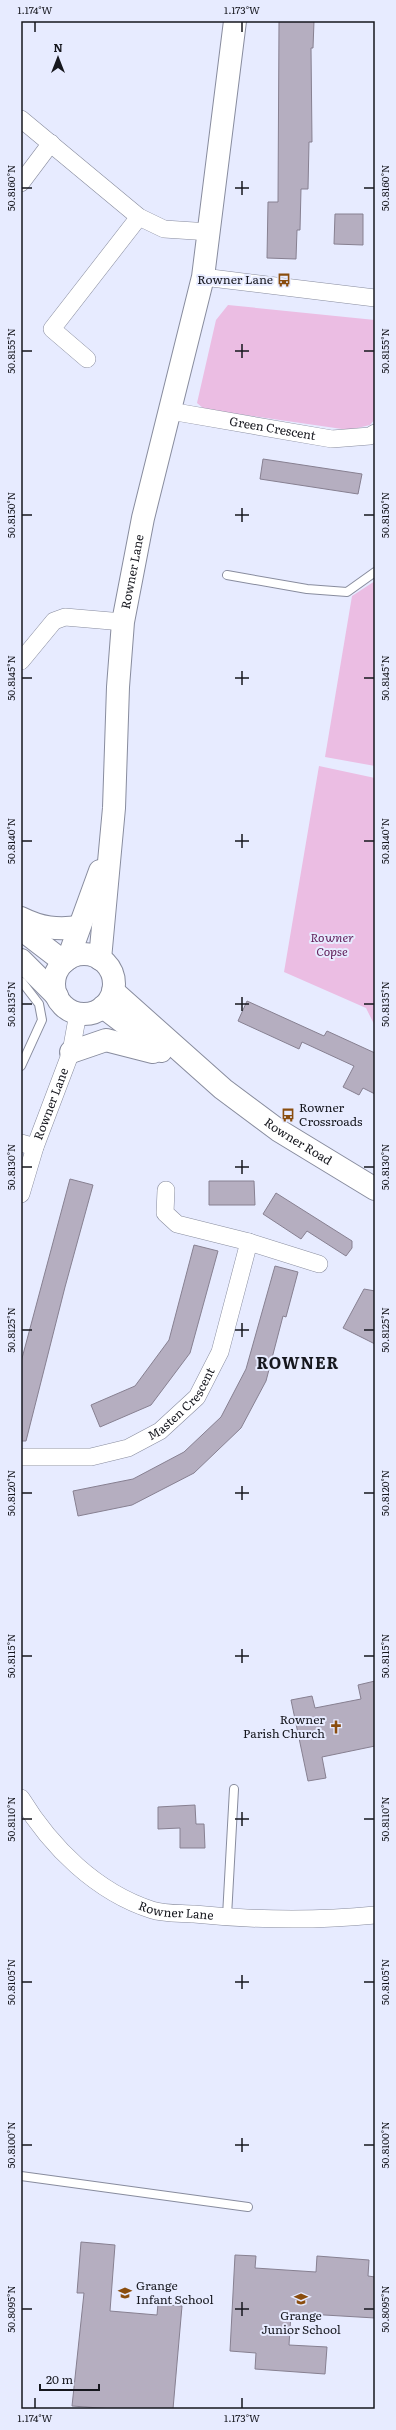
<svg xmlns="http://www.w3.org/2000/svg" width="396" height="2430" font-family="Literata,serif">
<rect width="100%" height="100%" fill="#e7ebff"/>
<!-- green -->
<g fill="#ebbde3">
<path d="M 228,305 L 375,320 L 375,419 L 370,425 L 349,430 L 238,414 L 210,414 L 197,403 L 216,320 Z"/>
<path d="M 375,581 L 375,766 L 325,757 L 352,596 Z"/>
<path d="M 319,766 L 375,778 L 375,1026 L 366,1008 L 284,972 Z"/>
</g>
<!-- building -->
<g fill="#b5aec0" stroke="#878091">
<path d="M 279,21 L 314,21 L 313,48 L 311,48 L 312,142 L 309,142 L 308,189 L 301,189 L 300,230 L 297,230 L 296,259 L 267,258 L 268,202 L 278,202 Z"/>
<path d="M 335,214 L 363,214 L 363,245 L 334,244 Z"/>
<path d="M 263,459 L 362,474 L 358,494 L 260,479 Z"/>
<path d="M 247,1001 L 324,1036 L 327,1031 L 375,1053 L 375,1094 L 363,1088 L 359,1095 L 343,1087 L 354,1066 L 302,1042 L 299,1049 L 238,1021 Z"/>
<path d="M 70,1179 L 93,1185 L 65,1287 L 26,1441 L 21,1441 L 21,1362 Z"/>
<path d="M 209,1181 L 254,1181 L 255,1205 L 209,1205 Z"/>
<path d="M 276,1193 L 352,1241 L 352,1248 L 346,1256 L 307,1231 L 301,1239 L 263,1214 Z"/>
<path d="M 194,1245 L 218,1251 L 190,1353 L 151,1405 L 100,1427 L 91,1405 L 135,1386 L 169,1340 Z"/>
<path d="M 275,1266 L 298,1272 L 286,1317 L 283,1316 L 266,1381 L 241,1428 L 194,1473 L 132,1505 L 78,1516 L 73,1491 L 133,1479 L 184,1452 L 221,1417 L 246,1369 Z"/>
<path d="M 364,1289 L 375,1291 L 375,1344 L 343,1328 Z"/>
<path d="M 375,1681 L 375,1746 L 322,1757 L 326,1778 L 308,1781 L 291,1700 L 312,1696 L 315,1708 L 361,1699 L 358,1685 Z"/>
<path d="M 195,1805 L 196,1824 L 204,1824 L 205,1848 L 180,1848 L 180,1828 L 158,1829 L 158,1807 Z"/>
<path d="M 81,2242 L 115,2245 L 110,2311 L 157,2315 L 158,2304 L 182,2306 L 173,2409 L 113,2409 L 72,2406 L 84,2293 L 77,2293 Z"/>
<path d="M 235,2255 L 256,2256 L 255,2268 L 316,2272 L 317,2256 L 369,2260 L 368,2276 L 375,2277 L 375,2318 L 291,2313 L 289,2345 L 327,2347 L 325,2374 L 255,2369 L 256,2353 L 230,2351 Z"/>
</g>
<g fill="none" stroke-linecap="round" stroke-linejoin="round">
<!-- lane casing -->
<g stroke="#888c9e" stroke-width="10">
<g id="lane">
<path d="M 227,575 L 307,589 L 347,592 L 375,572"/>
<path d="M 21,1066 L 42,1020 L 39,1004 L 22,982"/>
<path d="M 227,1916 L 234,1789"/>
<path d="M 21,2176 L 248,2207"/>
</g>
</g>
<!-- street casing -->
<g stroke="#888c9e" stroke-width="18">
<g id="street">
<path d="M 21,119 L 139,217 L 164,229 L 210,232"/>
<path d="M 21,183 L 51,143"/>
<path d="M 203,277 L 375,298"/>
<path d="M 87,359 L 52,329 L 139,217"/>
<path id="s1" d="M 170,411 L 332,439 L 370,436 L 375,433"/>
<path d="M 21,661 L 54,621 L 65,617 L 123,622"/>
<path d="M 21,1143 L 35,1147"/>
<path d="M 166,1190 L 165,1213 L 177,1224 L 249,1242 L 319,1264"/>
<path id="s2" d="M 21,1194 L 35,1147 L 71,1052 L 78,1013"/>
<path id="s3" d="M 21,1457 L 91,1457 L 128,1448 L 160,1431 L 197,1397 L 220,1352 L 249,1242"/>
<path id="s4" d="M 21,1798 C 51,1847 96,1892 152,1910 C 164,1914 181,1913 194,1914 C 253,1920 316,1921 375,1915"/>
</g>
</g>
<!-- secondary casing -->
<g stroke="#888c9e" stroke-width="24">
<g id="secondary">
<path d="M 21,918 C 41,928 57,930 79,927"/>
<path d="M 21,929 L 64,962"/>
<circle cx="84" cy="984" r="30"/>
<path d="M 68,959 L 100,871"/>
<path id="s5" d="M 100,959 L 114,808 L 118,687 L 123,622 L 143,518 L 203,277 L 235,21"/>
<path d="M 21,960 L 57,996"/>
<path id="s6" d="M 113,991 L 223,1089 L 278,1130 L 375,1189"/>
<path d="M 103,1007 L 161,1051"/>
<path d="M 71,1052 L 106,1040 L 153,1052"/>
</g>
</g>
<!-- lane -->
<use href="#lane" stroke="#fff" stroke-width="8"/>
<!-- street -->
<use href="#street" stroke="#fff" stroke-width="17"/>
<!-- secondary -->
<use href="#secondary" stroke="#fff" stroke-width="22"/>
</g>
<!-- ticks -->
<path fill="none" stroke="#16171e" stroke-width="1.5" d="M 35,22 L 35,32M 242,22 L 242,32M 242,181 L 242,195M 22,188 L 32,188M 235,188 L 249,188M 364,188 L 374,188M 242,344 L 242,358M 22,351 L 32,351M 235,351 L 249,351M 364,351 L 374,351M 242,508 L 242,522M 22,515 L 32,515M 235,515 L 249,515M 364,515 L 374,515M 242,671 L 242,685M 22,678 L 32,678M 235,678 L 249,678M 364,678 L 374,678M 242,834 L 242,848M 22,841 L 32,841M 235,841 L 249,841M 364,841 L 374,841M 242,997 L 242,1011M 22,1004 L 32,1004M 235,1004 L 249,1004M 364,1004 L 374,1004M 242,1160 L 242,1174M 22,1167 L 32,1167M 235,1167 L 249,1167M 364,1167 L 374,1167M 242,1323 L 242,1337M 22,1330 L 32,1330M 235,1330 L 249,1330M 364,1330 L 374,1330M 242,1486 L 242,1500M 22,1493 L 32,1493M 235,1493 L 249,1493M 364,1493 L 374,1493M 242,1649 L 242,1663M 22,1656 L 32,1656M 235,1656 L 249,1656M 364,1656 L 374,1656M 242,1812 L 242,1826M 22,1819 L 32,1819M 235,1819 L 249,1819M 364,1819 L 374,1819M 242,1975 L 242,1989M 22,1982 L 32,1982M 235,1982 L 249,1982M 364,1982 L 374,1982M 242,2138 L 242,2152M 22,2145 L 32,2145M 235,2145 L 249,2145M 364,2145 L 374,2145M 242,2302 L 242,2316M 22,2309 L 32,2309M 235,2309 L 249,2309M 364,2309 L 374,2309M 35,2398 L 35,2408M 242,2398 L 242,2408"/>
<!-- icons -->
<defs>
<g id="bus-bare" transform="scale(1.08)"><path d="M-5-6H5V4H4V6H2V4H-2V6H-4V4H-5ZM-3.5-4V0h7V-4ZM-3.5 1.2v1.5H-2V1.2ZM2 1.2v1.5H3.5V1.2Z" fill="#8a4d0e" stroke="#e7ebff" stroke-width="2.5" paint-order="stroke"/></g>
<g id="church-bare" transform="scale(1.08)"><path d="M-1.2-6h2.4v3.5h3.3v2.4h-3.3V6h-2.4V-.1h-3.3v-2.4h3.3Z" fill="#8a4d0e" stroke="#e7ebff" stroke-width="2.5" paint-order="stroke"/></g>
<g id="school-bare" transform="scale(1.08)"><path d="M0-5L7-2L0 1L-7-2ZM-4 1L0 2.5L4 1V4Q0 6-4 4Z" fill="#8a4d0e" stroke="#e7ebff" stroke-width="2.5" paint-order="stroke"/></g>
</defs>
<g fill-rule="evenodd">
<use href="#bus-bare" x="284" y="280"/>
<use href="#bus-bare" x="288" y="1115"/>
<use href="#church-bare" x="336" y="1727"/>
<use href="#school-bare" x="125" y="2293"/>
<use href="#school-bare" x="301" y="2299"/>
</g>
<g text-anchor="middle" stroke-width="4" stroke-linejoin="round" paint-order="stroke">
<!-- poi labels -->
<g font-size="12" fill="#16171e" stroke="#e7ebff" text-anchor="end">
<text x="273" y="284">Rowner Lane</text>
<text x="299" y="1112" text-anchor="start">Rowner<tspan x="299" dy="14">Crossroads</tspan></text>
<text x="325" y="1724">Rowner<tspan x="325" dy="14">Parish Church</tspan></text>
<text x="136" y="2290" text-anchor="start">Grange<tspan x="136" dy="14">Infant School</tspan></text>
<text x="301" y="2320" text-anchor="middle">Grange<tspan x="301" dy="14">Junior School</tspan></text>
</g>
<!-- street labels -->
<g font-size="12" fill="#16171e" stroke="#e7ebff">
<text dy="4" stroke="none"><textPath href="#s1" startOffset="104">Green Crescent</textPath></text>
<text dy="4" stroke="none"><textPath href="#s5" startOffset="389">Rowner Lane</textPath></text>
<text dy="4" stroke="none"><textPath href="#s2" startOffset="95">Rowner Lane</textPath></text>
<text dy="4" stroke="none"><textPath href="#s6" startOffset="239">Rowner Road</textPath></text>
<text dy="4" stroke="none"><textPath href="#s3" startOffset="179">Masten Crescent</textPath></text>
<text dy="4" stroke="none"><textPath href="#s4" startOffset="200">Rowner Lane</textPath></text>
</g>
<!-- park labels -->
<g font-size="12" font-style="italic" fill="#63225c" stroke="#e7ebff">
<text x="332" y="942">Rowner<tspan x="332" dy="14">Copse</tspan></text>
</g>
<!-- district labels -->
<g font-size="16" font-weight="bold" letter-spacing="1" fill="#16171e" stroke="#e7ebff">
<text x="298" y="1369">ROWNER</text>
</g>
</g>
<!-- border -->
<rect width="396" height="2430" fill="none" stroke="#e7ebff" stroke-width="44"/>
<!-- north arrow -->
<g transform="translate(58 58)" stroke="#e7ebff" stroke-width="3" paint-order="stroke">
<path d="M0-3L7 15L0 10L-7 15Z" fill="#16171e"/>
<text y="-6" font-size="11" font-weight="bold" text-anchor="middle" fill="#16171e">N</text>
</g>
<!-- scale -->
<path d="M40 2384v6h59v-6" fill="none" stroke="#16171e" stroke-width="2"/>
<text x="46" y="2384" font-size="12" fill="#16171e" stroke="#e7ebff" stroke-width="3" paint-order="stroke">20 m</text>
<rect x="22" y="22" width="352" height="2386" fill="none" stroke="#16171e" stroke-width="1.5"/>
<g font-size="10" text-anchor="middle" fill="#16171e">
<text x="35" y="14">1.174°W</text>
<text x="242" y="14">1.173°W</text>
<text transform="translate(11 188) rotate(-90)" y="4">50.8160°N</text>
<text transform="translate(385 188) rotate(-90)" y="4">50.8160°N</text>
<text transform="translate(11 351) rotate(-90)" y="4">50.8155°N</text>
<text transform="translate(385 351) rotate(-90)" y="4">50.8155°N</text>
<text transform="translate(11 515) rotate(-90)" y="4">50.8150°N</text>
<text transform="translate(385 515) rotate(-90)" y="4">50.8150°N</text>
<text transform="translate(11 678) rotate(-90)" y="4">50.8145°N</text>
<text transform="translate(385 678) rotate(-90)" y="4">50.8145°N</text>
<text transform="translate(11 841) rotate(-90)" y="4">50.8140°N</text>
<text transform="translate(385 841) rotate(-90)" y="4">50.8140°N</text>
<text transform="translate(11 1004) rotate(-90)" y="4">50.8135°N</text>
<text transform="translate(385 1004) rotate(-90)" y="4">50.8135°N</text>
<text transform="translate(11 1167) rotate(-90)" y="4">50.8130°N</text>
<text transform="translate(385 1167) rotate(-90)" y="4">50.8130°N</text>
<text transform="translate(11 1330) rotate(-90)" y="4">50.8125°N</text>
<text transform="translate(385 1330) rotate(-90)" y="4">50.8125°N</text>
<text transform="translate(11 1493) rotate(-90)" y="4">50.8120°N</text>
<text transform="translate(385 1493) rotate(-90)" y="4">50.8120°N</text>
<text transform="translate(11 1656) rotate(-90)" y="4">50.8115°N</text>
<text transform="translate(385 1656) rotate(-90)" y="4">50.8115°N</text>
<text transform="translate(11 1819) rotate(-90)" y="4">50.8110°N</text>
<text transform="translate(385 1819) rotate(-90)" y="4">50.8110°N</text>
<text transform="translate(11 1982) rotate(-90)" y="4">50.8105°N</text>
<text transform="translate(385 1982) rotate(-90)" y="4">50.8105°N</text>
<text transform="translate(11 2145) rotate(-90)" y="4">50.8100°N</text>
<text transform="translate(385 2145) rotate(-90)" y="4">50.8100°N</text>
<text transform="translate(11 2309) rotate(-90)" y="4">50.8095°N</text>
<text transform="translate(385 2309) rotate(-90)" y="4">50.8095°N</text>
<text x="35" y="2422">1.174°W</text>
<text x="242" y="2422">1.173°W</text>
</g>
</svg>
